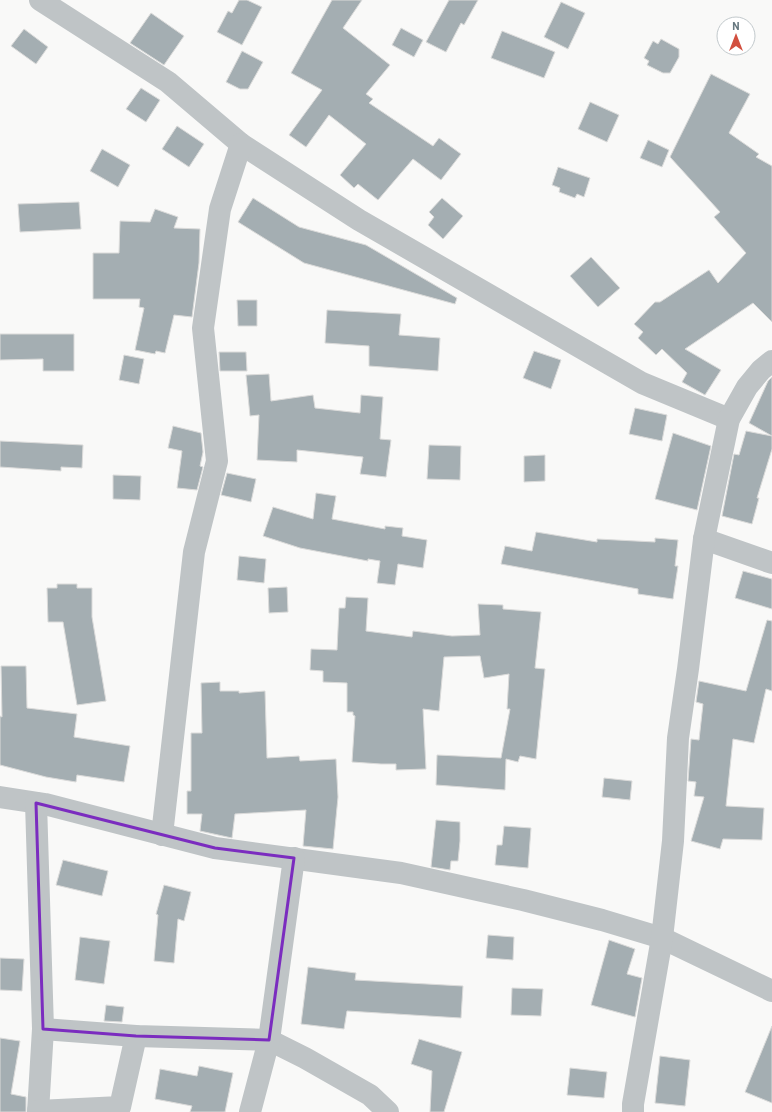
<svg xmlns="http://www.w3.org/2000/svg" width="772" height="1112" font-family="Barlow,sans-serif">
<rect width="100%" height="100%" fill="#f9f9f8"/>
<!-- building -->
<g fill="#a4aeb2" stroke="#dbdbda">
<path d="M 239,0 L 247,0 L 262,7 L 242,45 L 217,32 L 228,11 L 232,13 Z"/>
<path d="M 332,0 L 362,0 L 343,28 L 390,65 L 366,94 L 373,99 L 369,103 L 433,146 L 439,138 L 461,154 L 441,180 L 413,159 L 378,200 L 358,184 L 354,188 L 340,175 L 366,144 L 329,115 L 306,147 L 289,135 L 322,90 L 291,73 Z"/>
<path d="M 449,0 L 478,0 L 464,25 L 461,23 L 446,52 L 426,42 Z"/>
<path d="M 561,2 L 585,13 L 568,49 L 544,37 Z"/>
<path d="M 151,13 L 184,36 L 164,65 L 130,43 Z"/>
<path d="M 401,28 L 423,40 L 414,57 L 392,45 Z"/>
<path d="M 24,29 L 48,47 L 36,64 L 11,46 Z"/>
<path d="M 502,31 L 555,52 L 544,78 L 491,58 Z"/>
<path d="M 661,39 L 679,49 L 679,57 L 670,73 L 663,73 L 647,65 L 649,61 L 644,58 L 653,41 L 658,44 Z"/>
<path d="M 242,51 L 263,62 L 248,89 L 240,89 L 226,82 Z"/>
<path d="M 711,74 L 750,94 L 729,133 L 759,154 L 756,157 L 772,166 L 772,322 L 753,303 L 685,349 L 721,370 L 705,395 L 682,382 L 687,373 L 662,349 L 656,355 L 638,338 L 643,332 L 634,324 L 655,302 L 660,302 L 709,270 L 718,283 L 746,253 L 714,217 L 720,212 L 670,157 Z"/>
<path d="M 141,88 L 160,100 L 146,122 L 126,109 Z"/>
<path d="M 590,102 L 619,115 L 607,142 L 578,129 Z"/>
<path d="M 177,126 L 204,144 L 189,167 L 162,149 Z"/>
<path d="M 648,140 L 669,150 L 662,167 L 640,158 Z"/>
<path d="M 102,149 L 130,165 L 118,187 L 90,171 Z"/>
<path d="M 558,167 L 590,178 L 584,197 L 577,194 L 575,198 L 559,192 L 560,188 L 552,185 Z"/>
<path d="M 253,198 L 299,227 L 366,245 L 457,298 L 455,304 L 304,263 L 238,222 Z"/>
<path d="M 442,198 L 463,216 L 443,239 L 428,225 L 434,217 L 429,212 Z"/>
<path d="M 79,202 L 81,229 L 20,232 L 18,204 Z"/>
<path d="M 155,209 L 178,217 L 174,228 L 200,229 L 199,263 L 192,317 L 174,315 L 165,353 L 156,351 L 155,354 L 135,350 L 144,308 L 139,307 L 140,299 L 93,299 L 93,253 L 119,253 L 120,221 L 150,222 Z"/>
<path d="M 591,257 L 620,288 L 598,307 L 570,276 Z"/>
<path d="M 237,300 L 257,300 L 257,326 L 238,326 Z"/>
<path d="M 327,310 L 401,314 L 399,335 L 440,338 L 438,371 L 369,366 L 369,346 L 325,343 Z"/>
<path d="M 0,334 L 74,334 L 74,371 L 43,371 L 43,359 L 0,360 Z"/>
<path d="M 534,351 L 561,360 L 551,389 L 523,378 Z"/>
<path d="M 219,352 L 246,352 L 247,371 L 220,371 Z"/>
<path d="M 124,355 L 144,359 L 139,384 L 119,380 Z"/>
<path d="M 269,374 L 271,401 L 313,395 L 315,408 L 360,413 L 361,395 L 383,397 L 380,439 L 391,440 L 386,477 L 360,474 L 363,457 L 297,450 L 297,462 L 257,460 L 259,415 L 250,416 L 246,375 Z"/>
<path d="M 772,377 L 772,436 L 749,423 L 768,381 Z"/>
<path d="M 635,408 L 667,415 L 662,441 L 629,434 Z"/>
<path d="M 173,426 L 201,433 L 203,452 L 200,466 L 203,467 L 197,490 L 177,488 L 182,451 L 168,448 Z"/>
<path d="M 746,431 L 772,436 L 772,449 L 757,498 L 759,498 L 752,524 L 722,516 L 734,454 L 739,455 Z"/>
<path d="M 673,433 L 711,446 L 697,510 L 655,499 Z"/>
<path d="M 0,441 L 83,445 L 82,468 L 61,467 L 61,471 L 0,467 Z"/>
<path d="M 429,445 L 461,446 L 460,480 L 427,479 Z"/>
<path d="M 545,455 L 545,481 L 524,482 L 524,456 Z"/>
<path d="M 227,473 L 256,479 L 251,502 L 221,495 Z"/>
<path d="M 113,475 L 141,476 L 140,500 L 113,499 Z"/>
<path d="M 316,493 L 336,496 L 332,519 L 385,529 L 385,526 L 403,528 L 402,536 L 427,540 L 423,568 L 398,564 L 395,585 L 377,583 L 380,561 L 368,559 L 368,561 L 300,548 L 263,536 L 273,507 L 313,519 Z"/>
<path d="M 536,532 L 597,542 L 597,539 L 655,542 L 655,538 L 678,540 L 675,566 L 678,566 L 673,599 L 638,594 L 638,589 L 501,564 L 505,546 L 532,551 Z"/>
<path d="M 239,556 L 266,559 L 264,583 L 237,580 Z"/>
<path d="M 743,571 L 772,579 L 772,609 L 735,598 Z"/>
<path d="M 57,584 L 77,584 L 77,588 L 92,588 L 92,617 L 106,701 L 77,705 L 63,622 L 48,622 L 47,588 L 57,588 Z"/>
<path d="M 287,587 L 288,612 L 269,613 L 268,588 Z"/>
<path d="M 346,597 L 368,598 L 366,631 L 412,637 L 413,631 L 452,636 L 480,635 L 478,604 L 503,605 L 503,609 L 541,612 L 535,668 L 545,669 L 536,759 L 520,756 L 518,762 L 506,759 L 505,790 L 436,785 L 437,755 L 501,758 L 510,709 L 507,709 L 509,674 L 484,678 L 480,656 L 444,657 L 439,711 L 423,709 L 426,769 L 396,770 L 396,764 L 381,764 L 352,762 L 355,716 L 353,715 L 353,712 L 347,712 L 347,683 L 323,682 L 323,671 L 310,670 L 311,649 L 337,650 L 339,608 L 345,608 Z"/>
<path d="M 767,620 L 772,621 L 772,691 L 766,689 L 754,743 L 733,739 L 726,806 L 764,808 L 762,840 L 723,839 L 720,849 L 691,841 L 704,797 L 694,796 L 696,782 L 688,781 L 691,739 L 699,740 L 703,704 L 696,702 L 699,681 L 746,691 Z"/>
<path d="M 1,666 L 26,666 L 27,708 L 77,714 L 74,737 L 130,746 L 124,782 L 77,775 L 76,782 L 46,777 L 0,765 L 0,716 L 2,717 Z"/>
<path d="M 220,682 L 220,691 L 239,691 L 239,693 L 265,691 L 267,758 L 299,756 L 300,761 L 336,759 L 338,797 L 333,849 L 303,846 L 306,810 L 235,814 L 232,838 L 200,831 L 202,814 L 187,814 L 187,791 L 191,791 L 191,733 L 202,733 L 201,683 Z"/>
<path d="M 604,778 L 632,781 L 630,800 L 602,797 Z"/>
<path d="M 436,820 L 460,822 L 460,841 L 458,861 L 451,861 L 450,870 L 431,867 Z"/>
<path d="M 504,826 L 531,828 L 528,868 L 495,865 L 497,845 L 502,845 Z"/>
<path d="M 63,860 L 108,871 L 102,896 L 56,885 Z"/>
<path d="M 164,885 L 191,892 L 184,921 L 178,919 L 174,963 L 154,961 L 158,915 L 156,914 Z"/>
<path d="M 488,935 L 514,937 L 513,960 L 486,958 Z"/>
<path d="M 80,937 L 110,941 L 104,984 L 75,980 Z"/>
<path d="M 609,940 L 635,949 L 627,974 L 642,978 L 635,1017 L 591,1005 Z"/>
<path d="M 0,958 L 24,959 L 22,991 L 0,990 Z"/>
<path d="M 308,967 L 356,973 L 355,980 L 463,986 L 461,1018 L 347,1011 L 344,1029 L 301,1024 Z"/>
<path d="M 512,988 L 543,989 L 541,1016 L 511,1015 Z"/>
<path d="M 106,1005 L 124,1007 L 122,1022 L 104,1021 Z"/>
<path d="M 772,1026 L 772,1103 L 745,1092 Z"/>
<path d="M 0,1038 L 20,1041 L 11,1094 L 26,1097 L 26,1112 L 0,1112 Z"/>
<path d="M 419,1039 L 462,1052 L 444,1112 L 430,1112 L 432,1071 L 411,1064 Z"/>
<path d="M 660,1056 L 690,1060 L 685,1106 L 655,1103 Z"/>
<path d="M 199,1066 L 233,1073 L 225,1112 L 190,1112 L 192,1106 L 155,1099 L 160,1069 L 197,1076 Z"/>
<path d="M 570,1068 L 607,1072 L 604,1098 L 567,1095 Z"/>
</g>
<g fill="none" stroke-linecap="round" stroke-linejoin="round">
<!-- minor -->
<g stroke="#bfc4c6" stroke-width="22">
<path d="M 40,0 L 168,82 L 241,144 L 359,220 L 642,383 L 729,419"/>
<path d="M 704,539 L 772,563"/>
<path d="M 0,797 L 45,804 L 215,848 L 401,873 L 523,900 L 602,920 L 662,938 L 772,991"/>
<path d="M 36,803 L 43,1029 L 38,1112"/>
<path d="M 162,835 L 194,552 L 217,461 L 203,328 L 220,209 L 241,144"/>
<path d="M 43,1029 L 136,1036 L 269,1040 L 305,1058 L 370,1095 L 388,1112"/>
<path d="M 38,1111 L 120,1107 L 136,1036"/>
<path d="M 250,1112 L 269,1040 L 294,858"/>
<path d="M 633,1112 L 633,1104 L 662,938 L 673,841 L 678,738 L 688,669 L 704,539 L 729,419 L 747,387 L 761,370 L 772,361"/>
</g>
</g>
<!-- marked area -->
<path fill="none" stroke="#7b2cbf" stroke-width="3" stroke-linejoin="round" d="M 36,803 L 215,848 L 294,858 L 269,1040 L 136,1036 L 43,1029 Z"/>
<!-- north arrow -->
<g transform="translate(736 36)"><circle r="19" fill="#ffffff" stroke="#c2c9cc"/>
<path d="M0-3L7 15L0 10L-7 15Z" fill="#d24f3f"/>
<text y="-6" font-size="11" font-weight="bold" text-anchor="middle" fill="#67787f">N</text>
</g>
</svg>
